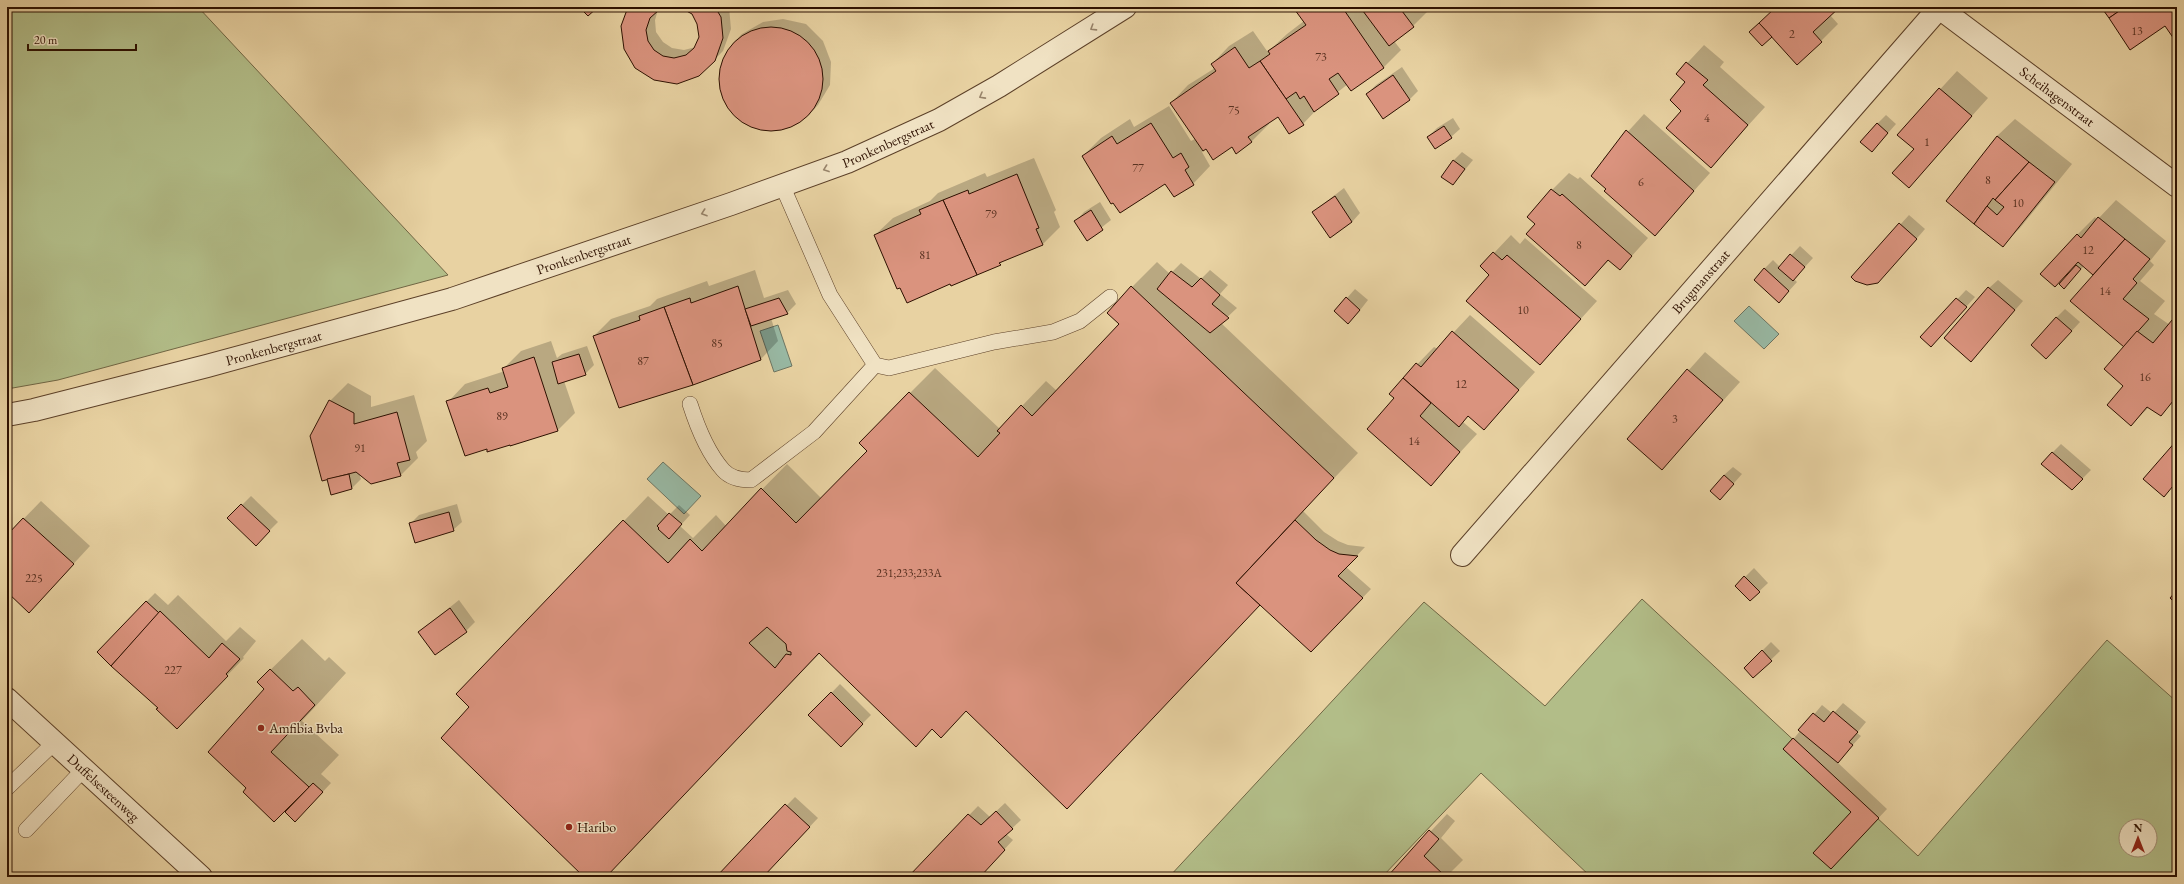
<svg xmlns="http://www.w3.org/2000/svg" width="2184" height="884" font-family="'EB Garamond',serif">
<rect width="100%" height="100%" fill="#e8d2a2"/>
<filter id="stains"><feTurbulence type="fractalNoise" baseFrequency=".005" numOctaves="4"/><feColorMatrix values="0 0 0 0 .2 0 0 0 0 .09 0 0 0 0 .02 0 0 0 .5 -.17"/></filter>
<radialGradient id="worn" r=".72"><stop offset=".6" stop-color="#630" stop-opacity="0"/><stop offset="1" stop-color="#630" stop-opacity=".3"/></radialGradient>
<!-- green -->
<g fill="#b2bd88" stroke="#706644" fill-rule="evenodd">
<path d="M 7,7 L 103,7 L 106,10 L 111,7 L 198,7 L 448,275 L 58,380 L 7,389 Z"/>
<path d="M 1642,599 L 1918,856 L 2107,640 L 2177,702 L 2177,877 L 1591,877 L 1481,773 L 1382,877 L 1169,877 L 1424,602 L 1545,706 ZM 2126,826 L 2150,826 L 2150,850 L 2126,850 Z"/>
</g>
<!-- water -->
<g fill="#98b8a3" stroke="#6d7562">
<path d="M 1749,306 L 1779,334 L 1764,349 L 1734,321 Z"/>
<path d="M 778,325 L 792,366 L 774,372 L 760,331 Z"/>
<path d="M 663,462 L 701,496 L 684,514 L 647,479 Z"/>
</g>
<!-- shadow -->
<g fill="#0003">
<path d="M 629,7 L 665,7 L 658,10 L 655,20 L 656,32 L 663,42 L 672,48 L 684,50 L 696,47 L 700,37 L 698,24 L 693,13 L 682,7 L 729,7 L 731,29 L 723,51 L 714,60 L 654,79 Z"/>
<path d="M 1300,7 L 1429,7 L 1430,9 L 1413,26 L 1394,41 L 1401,50 L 1383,68 L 1348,84 L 1320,106 L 1303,124 L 1278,115 L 1267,122 L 1269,124 L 1251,142 L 1207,148 L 1202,152 L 1210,166 L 1193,184 L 1166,183 L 1083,156 L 1101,138 L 1130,119 L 1134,127 L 1169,106 L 1191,141 L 1195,139 L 1171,103 L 1188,85 L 1215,68 L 1212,64 L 1229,46 L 1253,31 L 1267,51 L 1273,47 L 1287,34 L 1304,21 L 1296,10 Z"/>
<path d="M 1776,7 L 1839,7 L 1830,15 L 1838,24 L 1821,41 Z"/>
<path d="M 783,19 L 806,24 L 823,41 L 831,62 L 830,85 L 818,105 L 809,115 L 790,127 L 767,130 L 745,123 L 728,108 L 720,86 L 722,63 L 733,43 L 742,34 L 763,22 Z"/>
<path d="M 1704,45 L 1724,62 L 1720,67 L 1765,107 L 1711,166 L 1682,110 L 1687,82 L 1677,74 Z"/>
<path d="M 2177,57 L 2177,68 L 2172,61 Z"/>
<path d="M 1402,67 L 1418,91 L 1409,100 L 1367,94 L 1376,85 Z"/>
<path d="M 1957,71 L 1988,98 L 1909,186 L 1915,149 L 1898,135 Z"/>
<path d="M 1644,114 L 1710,173 L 1655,234 L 1607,189 L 1603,159 Z"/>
<path d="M 1886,115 L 1896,124 L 1872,151 L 1877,124 Z"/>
<path d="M 1453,118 L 1460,129 L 1451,137 L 1428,137 L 1437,128 Z"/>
<path d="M 2015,119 L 2072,164 L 2020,228 L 2003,245 L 1948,201 L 1997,136 Z"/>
<path d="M 1462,152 L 1473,160 L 1453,184 L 1453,161 Z"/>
<path d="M 1034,158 L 1056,210 L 1054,212 L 1060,227 L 1043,244 L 1005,259 L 1000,264 L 875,235 L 893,218 L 930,201 L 938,193 L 985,173 L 987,177 Z"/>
<path d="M 1569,173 L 1578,179 L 1580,177 L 1648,238 L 1620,269 L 1609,260 L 1585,285 L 1536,224 L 1552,190 Z"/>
<path d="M 1344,188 L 1360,213 L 1352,222 L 1313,212 Z"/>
<path d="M 2116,200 L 2166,241 L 2150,261 L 2154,265 L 2140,281 L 2165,301 L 2154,314 L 2170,325 L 2177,316 L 2177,398 L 2160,415 L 2149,407 L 2131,425 L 2124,385 L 2125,347 L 2094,275 L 2084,266 L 2064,287 L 2059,283 L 2077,235 L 2095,217 L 2097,220 Z"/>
<path d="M 1100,202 L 1111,220 L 1087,239 L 1076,221 L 1084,212 Z"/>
<path d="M 1909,215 L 1925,229 L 1887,273 L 1878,282 L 1853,277 Z"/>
<path d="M 1511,235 L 1520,244 L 1525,238 L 1597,301 L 1540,364 L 1490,275 L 1494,253 Z"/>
<path d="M 1800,246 L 1813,258 L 1794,279 L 1797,282 L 1779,302 L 1764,269 L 1773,260 L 1780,267 Z"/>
<path d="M 1157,262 L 1170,274 L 1181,263 L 1201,279 L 1210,270 L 1228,285 L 1220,294 L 1237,308 L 1221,323 L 1358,453 L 1303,511 L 1324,532 L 1338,541 L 1348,545 L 1365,547 L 1346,567 L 1371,589 L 1320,642 L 1260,604 L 967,710 L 933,728 L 820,653 L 605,877 L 585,877 L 471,707 L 458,694 L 648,496 L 669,515 L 679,505 L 690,515 L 680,526 L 693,538 L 716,515 L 726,526 L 787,464 L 822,499 L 869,451 L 860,443 L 935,368 L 1000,429 L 1046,381 L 1057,391 L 1121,324 L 1132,287 Z"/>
<path d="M 755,270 L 764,298 L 788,290 L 796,304 L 787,313 L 771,318 L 778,341 L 761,359 L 692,384 L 594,336 L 611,319 L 650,306 L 657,299 L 707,281 L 709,286 Z"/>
<path d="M 1998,280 L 2023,301 L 1979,351 L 1989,288 Z"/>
<path d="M 1355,289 L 1368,300 L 1357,314 L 1347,298 Z"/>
<path d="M 1966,290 L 1975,297 L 1939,337 L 1922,337 Z"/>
<path d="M 2065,309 L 2080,322 L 2055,349 L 2056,318 Z"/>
<path d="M 1470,315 L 1535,372 L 1484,428 L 1469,415 L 1463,422 L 1477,434 L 1431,484 L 1395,398 L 1403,379 L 1434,347 L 1438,349 Z"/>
<path d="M 551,341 L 557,358 L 562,354 L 587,346 L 594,365 L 585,374 L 564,381 L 575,413 L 558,430 L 487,448 L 448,402 L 465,384 L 505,371 L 504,368 L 521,351 Z"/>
<path d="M 1705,352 L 1740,382 L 1662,468 L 1628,438 Z"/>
<path d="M 348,383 L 371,396 L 371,407 L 414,395 L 427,441 L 416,452 L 418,458 L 400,476 L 359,473 L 361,479 L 352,488 L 332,493 L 328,479 L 330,401 Z"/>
<path d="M 2061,444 L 2091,470 L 2072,489 L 2052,453 Z"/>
<path d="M 1733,467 L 1742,474 L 1720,499 L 1724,475 Z"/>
<path d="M 251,496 L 278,522 L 256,544 L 229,518 Z"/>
<path d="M 41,501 L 90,546 L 29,612 L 7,591 L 7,536 Z"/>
<path d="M 457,504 L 462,522 L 453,530 L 410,524 L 419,515 Z"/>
<path d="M 1754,568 L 1768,583 L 1750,600 L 1736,586 Z"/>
<path d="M 155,593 L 168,605 L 178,595 L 226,641 L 240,627 L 256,641 L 243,657 L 244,658 L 194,710 L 160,708 L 146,602 Z"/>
<path d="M 459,600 L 475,622 L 466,631 L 419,632 Z"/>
<path d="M 302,639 L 325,661 L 329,657 L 346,673 L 302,721 L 339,755 L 321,774 L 331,783 L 304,812 L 300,795 L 248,788 L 266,689 L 258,682 Z"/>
<path d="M 1771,642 L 1780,651 L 1753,677 L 1745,668 Z"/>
<path d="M 840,684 L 871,715 L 841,745 L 810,715 Z"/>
<path d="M 1843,703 L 1866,722 L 1857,733 L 1861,736 L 1837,762 L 1887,809 L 1840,859 L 1853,812 L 1785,749 L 1822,705 L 1833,714 Z"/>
<path d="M 795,797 L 818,818 L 762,877 L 717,877 Z"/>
<path d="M 1005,803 L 1021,820 L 1006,834 L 1013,840 L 979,877 L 909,877 L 978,806 L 990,817 Z"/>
<path d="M 1447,814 L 1455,821 L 1441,838 L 1463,860 L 1446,877 L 1388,877 Z"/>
</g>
<!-- building -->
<g fill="#da937e" stroke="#2d1000" fill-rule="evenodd">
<path d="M 579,7 L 598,7 L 588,16 Z"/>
<path d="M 628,7 L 668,7 L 659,10 L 650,18 L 646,30 L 648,41 L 654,50 L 663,56 L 674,58 L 686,55 L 694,48 L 699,37 L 697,24 L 692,14 L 681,8 L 675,7 L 715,7 L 721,17 L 723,38 L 715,61 L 699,76 L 677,84 L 654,80 L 635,68 L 624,49 L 621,26 Z"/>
<path d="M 1300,7 L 1342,7 L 1384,68 L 1351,91 L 1338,73 L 1329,79 L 1339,94 L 1314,112 L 1304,96 L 1300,99 L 1296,92 L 1286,99 L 1260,61 L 1270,54 L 1268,51 L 1306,25 L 1295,10 Z"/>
<path d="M 1360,7 L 1399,7 L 1414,27 L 1389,46 Z"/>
<path d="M 1776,7 L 1840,7 L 1813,32 L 1822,42 L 1797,65 L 1759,23 Z"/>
<path d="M 2101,7 L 2125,7 L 2109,18 Z"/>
<path d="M 2125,7 L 2177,7 L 2177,37 L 2174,39 L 2165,26 L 2130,50 L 2109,18 Z"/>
<path d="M 1759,23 L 1772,37 L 1762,46 L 1749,32 Z"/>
<circle cx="771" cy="79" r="52"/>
<path d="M 1235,47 L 1249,68 L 1260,61 L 1304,125 L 1289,134 L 1278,117 L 1248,137 L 1252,142 L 1236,154 L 1232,147 L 1213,160 L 1206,149 L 1203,151 L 1170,103 L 1216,71 L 1211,64 Z"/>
<path d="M 1686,62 L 1708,80 L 1703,85 L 1748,125 L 1711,168 L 1666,128 L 1681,111 L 1670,100 L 1685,82 L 1676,74 Z"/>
<path d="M 1393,75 L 1410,100 L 1383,119 L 1366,94 Z"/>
<path d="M 1939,88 L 1972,116 L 1909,188 L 1892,173 L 1914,149 L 1897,135 Z"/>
<path d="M 1151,123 L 1173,158 L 1181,153 L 1189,167 L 1185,170 L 1194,185 L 1174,197 L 1165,184 L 1120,213 L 1113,203 L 1111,204 L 1082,156 L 1112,136 L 1117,144 Z"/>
<path d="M 1877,123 L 1888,133 L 1872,152 L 1860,142 Z"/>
<path d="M 1444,126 L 1452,138 L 1435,149 L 1427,137 Z"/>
<path d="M 1626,130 L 1694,191 L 1655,236 L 1604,191 L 1606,189 L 1591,176 Z"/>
<path d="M 1997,136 L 2029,162 L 1995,200 L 1993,198 L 1974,224 L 1946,201 Z"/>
<path d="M 1453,160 L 1465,169 L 1453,185 L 1441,177 Z"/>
<path d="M 2029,162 L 2055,182 L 2003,247 L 1974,224 L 1987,206 L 1997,215 L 2004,207 L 1995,200 Z"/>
<path d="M 1017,174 L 1039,228 L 1036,229 L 1043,245 L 999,263 L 1001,265 L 977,275 L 943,200 L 968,190 L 969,194 Z"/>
<path d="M 1551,189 L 1560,196 L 1562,194 L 1632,256 L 1620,270 L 1608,260 L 1585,286 L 1526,234 L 1535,224 L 1527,217 Z"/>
<path d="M 1335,196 L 1352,222 L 1330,238 L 1312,212 Z"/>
<path d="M 943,200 L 977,275 L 951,286 L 950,284 L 907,303 L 900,288 L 897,289 L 874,235 L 921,214 L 919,210 Z"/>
<path d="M 1091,210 L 1103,230 L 1087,241 L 1074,221 Z"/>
<path d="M 2098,217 L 2125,239 L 2093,275 L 2078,262 L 2055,287 L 2040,274 L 2077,234 L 2081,238 Z"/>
<path d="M 1899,223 L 1917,239 L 1878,283 L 1867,285 L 1855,281 L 1851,277 Z"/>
<path d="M 2125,239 L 2150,259 L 2133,279 L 2137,283 L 2123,299 L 2149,319 L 2124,347 L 2070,301 Z"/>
<path d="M 1493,252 L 1502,260 L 1507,255 L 1581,319 L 1540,365 L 1466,301 L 1489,275 L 1480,266 Z"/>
<path d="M 1790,254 L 1805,267 L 1793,281 L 1778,268 Z"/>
<path d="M 2076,265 L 2081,269 L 2064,289 L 2059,284 Z"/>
<path d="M 1764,268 L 1789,291 L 1779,303 L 1754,280 Z"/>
<path d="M 1171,271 L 1192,287 L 1201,278 L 1220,295 L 1212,304 L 1229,318 L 1210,333 L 1157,289 Z"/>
<path d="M 738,286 L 761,360 L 693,385 L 664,307 L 690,298 L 691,303 Z"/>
<path d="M 1131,286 L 1334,478 L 1236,583 L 1260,605 L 1067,809 L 966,711 L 941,738 L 932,729 L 916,747 L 819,653 L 606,877 L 584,877 L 441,738 L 469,707 L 456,694 L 623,520 L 668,563 L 690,539 L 702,551 L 761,488 L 796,523 L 867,451 L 859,443 L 909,392 L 978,457 L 1000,433 L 997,431 L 1021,405 L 1032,416 L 1119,324 L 1107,313 ZM 767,627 L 786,644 L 787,651 L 791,652 L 791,655 L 786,654 L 775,668 L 749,643 Z"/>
<path d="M 1988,287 L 2015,310 L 1971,362 L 1944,338 Z"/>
<path d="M 1346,297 L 1360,310 L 1348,324 L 1334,311 Z"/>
<path d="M 779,298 L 788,314 L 751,326 L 745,309 Z"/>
<path d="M 1956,298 L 1967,307 L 1931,347 L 1920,337 Z"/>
<path d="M 664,307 L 693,385 L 619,408 L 593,336 L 640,320 L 639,316 Z"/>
<path d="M 2177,314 L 2177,396 L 2161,416 L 2147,407 L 2131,426 L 2107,405 L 2123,386 L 2104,369 L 2137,331 L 2153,343 Z"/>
<path d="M 2056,317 L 2072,331 L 2046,359 L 2031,345 Z"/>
<path d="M 1452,331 L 1519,390 L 1484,430 L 1468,416 L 1459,427 L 1403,378 L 1416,363 L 1421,367 Z"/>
<path d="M 579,354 L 586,375 L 558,384 L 552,362 Z"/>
<path d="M 534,357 L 558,431 L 510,446 L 510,445 L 487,452 L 487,449 L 465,456 L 446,401 L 488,388 L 490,393 L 508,387 L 502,368 Z"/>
<path d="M 1687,369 L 1723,400 L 1662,470 L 1627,439 Z"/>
<path d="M 1403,378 L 1431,403 L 1420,416 L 1460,452 L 1431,486 L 1367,429 L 1394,398 L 1389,394 Z"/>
<path d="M 329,400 L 354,413 L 354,424 L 397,412 L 410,460 L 397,463 L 401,476 L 371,484 L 356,472 L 322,481 L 310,436 Z"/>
<path d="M 2177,440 L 2177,481 L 2164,497 L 2143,479 Z"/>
<path d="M 2052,452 L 2083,479 L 2072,490 L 2041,464 Z"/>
<path d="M 349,474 L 352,489 L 331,495 L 327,479 Z"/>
<path d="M 1724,475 L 1734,484 L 1720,500 L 1710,491 Z"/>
<path d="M 241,504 L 270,531 L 256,546 L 227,518 Z"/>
<path d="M 449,512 L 454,531 L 415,543 L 409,523 Z"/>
<path d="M 669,513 L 682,524 L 669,539 L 658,529 L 659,528 L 657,526 Z"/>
<path d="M 23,518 L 74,564 L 29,613 L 7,592 L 7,535 Z"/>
<path d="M 1295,520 L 1316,540 L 1330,550 L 1339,554 L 1358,556 L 1338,576 L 1363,598 L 1311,652 L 1236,583 Z"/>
<path d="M 1744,576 L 1760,592 L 1750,601 L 1735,586 Z"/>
<path d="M 2177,590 L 2177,605 L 2170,598 Z"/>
<path d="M 146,601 L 159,613 L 111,666 L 97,652 Z"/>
<path d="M 450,608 L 467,632 L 435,655 L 418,632 Z"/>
<path d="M 160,611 L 209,658 L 222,643 L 240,659 L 226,674 L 228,676 L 177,729 L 156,709 L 158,708 L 111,666 Z"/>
<path d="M 1762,650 L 1772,661 L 1753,678 L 1744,668 Z"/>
<path d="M 270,669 L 293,691 L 298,687 L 315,705 L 271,752 L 309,787 L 274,822 L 243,792 L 246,788 L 208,752 L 264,689 L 257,682 Z"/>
<path d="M 831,692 L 863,724 L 841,747 L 808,715 Z"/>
<path d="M 1833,711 L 1858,732 L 1849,742 L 1853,745 L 1838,763 L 1798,730 L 1813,713 L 1824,722 Z"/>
<path d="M 1793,738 L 1879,818 L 1831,869 L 1813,853 L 1851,812 L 1783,749 Z"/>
<path d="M 313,783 L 323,792 L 295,822 L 285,812 Z"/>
<path d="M 785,804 L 810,827 L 763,877 L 716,877 Z"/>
<path d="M 996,811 L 1013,829 L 998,842 L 1005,850 L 980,877 L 908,877 L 968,814 L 981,825 Z"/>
<path d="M 1429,830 L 1439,839 L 1424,856 L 1446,877 L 1387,877 Z"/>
</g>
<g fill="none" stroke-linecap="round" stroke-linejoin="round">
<!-- service casing -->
<g stroke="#5c4028" stroke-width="16">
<g id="service">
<path d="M 782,185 L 830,295 L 875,365 L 889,368 L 994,342 L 1053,332 L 1080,321 L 1110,297"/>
<path d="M 690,404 C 697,426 708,453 723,470 C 730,478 742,480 751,480 L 814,432 L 875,365"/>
<path d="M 7,788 L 54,743"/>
<path d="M 26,830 L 83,770"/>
</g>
</g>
<!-- minor casing -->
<g stroke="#5c4028" stroke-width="24">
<g id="minor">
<path id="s1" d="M 1938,7 L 2177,186"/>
<path id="s2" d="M 7,415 L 34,410 L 207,366 L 452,299 L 731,204 L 847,162 L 939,120 L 999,86 L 1125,7"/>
<path id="s3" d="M 1462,555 L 1939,8"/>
</g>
</g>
<!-- tertiary casing -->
<g stroke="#5c4028" stroke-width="24">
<g id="tertiary">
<path id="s4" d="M 7,699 L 201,877"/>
</g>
</g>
<!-- service -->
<use href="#service" stroke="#f0e2c3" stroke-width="15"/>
<!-- minor -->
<use href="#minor" stroke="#f0e2c3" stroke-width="22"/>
<!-- tertiary -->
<use href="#tertiary" stroke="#f0e2c3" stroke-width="22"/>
</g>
<!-- one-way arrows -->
<defs><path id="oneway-chevron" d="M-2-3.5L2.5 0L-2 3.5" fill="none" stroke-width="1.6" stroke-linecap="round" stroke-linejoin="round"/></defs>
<g stroke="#98846b">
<use href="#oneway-chevron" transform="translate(1093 28) rotate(148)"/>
<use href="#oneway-chevron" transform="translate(982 96) rotate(151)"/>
<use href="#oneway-chevron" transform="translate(826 169) rotate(160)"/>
<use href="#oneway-chevron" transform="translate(704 213) rotate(161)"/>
</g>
<!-- markers -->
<g fill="#8f2418" stroke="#f0e2c3" stroke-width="1.5">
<circle cx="261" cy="728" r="4"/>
<circle cx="569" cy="827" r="4"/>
</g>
<g text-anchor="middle" stroke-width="3" stroke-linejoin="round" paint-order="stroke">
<!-- number labels -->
<g font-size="12" fill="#583120">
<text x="2137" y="35">13</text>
<text x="1792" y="38">2</text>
<text x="1321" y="61">73</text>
<text x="1234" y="114">75</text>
<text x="1707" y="122">4</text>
<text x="1927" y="146">1</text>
<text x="1138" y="172">77</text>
<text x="1988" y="184">8</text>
<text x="1641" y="186">6</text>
<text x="2018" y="207">10</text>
<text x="991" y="218">79</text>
<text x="1579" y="249">8</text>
<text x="2088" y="254">12</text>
<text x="925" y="259">81</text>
<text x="2105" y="295">14</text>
<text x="1523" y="314">10</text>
<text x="717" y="347">85</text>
<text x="643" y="365">87</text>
<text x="2145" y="381">16</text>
<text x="1461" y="388">12</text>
<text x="502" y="420">89</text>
<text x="1675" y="423">3</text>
<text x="1414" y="445">14</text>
<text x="360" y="452">91</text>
<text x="909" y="577">231;233;233A</text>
<text x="34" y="582">225</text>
<text x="173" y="674">227</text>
</g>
<!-- street labels -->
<g font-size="14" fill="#2d1000" stroke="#f0e2c3">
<text dy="5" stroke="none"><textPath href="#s1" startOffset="149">Scheihagenstraat</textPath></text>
<text dy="5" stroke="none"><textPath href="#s2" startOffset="923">Pronkenbergstraat</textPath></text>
<text dy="5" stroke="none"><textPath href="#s2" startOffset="599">Pronkenbergstraat</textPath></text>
<text dy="5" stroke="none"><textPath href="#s3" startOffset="363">Brugmanstraat</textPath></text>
<text dy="5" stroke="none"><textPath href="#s2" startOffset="275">Pronkenbergstraat</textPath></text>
<text dy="5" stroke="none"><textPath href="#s4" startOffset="131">Duffelsesteenweg</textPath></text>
</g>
<!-- poi labels -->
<g font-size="14" fill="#2d1000" stroke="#f0e2c3" text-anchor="start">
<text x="269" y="733">Amfibia Bvba</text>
<text x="577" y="832">Haribo</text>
</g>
</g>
<!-- margin -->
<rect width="2184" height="884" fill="none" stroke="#e8d2a2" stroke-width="24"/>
<rect x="8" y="8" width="2168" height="868" fill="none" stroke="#2d1000" stroke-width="2"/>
<rect x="12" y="12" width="2160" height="860" fill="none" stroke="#2d1000"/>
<!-- north arrow -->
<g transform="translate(2138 838)"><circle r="19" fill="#f0e2c3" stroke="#a28e75"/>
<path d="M0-3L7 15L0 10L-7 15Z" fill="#8f2418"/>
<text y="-6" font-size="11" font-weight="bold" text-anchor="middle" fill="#2d1000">N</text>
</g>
<!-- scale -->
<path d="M28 44v6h108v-6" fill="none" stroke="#2d1000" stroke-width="2"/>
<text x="34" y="44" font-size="12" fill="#2d1000" stroke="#f0e2c3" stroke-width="3" paint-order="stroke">20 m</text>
<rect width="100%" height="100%" filter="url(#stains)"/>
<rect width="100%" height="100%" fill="url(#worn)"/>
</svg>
